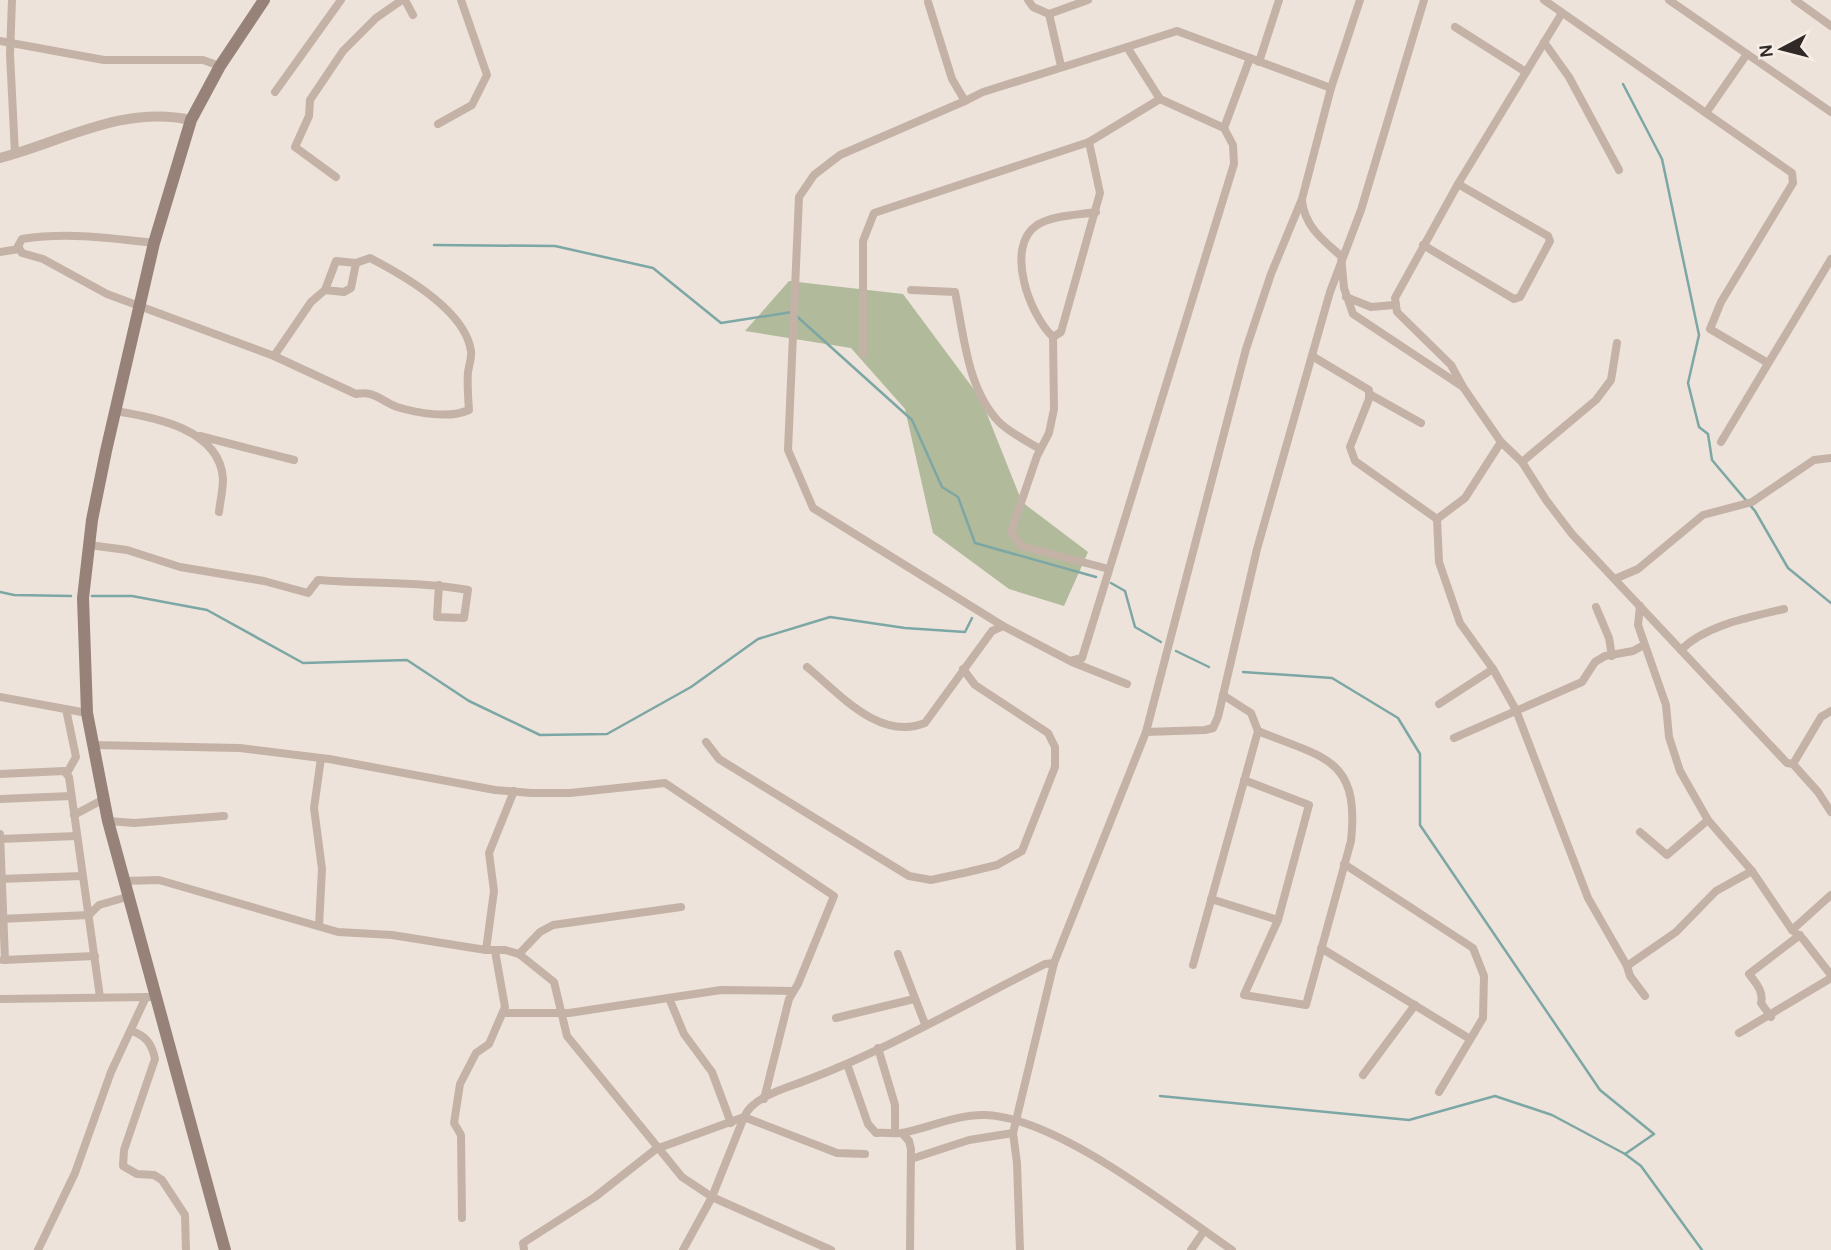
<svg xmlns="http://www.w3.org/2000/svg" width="1831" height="1250" font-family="Karla,sans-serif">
<rect width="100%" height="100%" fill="#ede3da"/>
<!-- green -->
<path fill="#b2ba9c" d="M 789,281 L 903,294 L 981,399 L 1022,502 L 1088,552 L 1064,606 L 1009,589 L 933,533 L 905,409 L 851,348 L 745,331 Z"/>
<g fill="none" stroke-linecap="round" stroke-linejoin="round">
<!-- stream -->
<g stroke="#7ca7a5" stroke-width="2.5">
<path d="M 1623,84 L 1662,159 L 1699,335 L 1688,383 L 1699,427 L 1708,434 L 1712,460 L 1755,511 L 1788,568 L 1831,603"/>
<path d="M 434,245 L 555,246 L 653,268 L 721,323 L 792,312 L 912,420 L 942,487 L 958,497 L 975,543 L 1096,577"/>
<path d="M 1111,583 L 1125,591 L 1135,627 L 1161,642"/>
<path d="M 0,592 L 14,595 L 71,596"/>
<path d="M 92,596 L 132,596 L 207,610 L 303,663 L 407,660 L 469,701 L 540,735 L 607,734 L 691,687 L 758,639 L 830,617 L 905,628 L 965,632 L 972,618"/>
<path d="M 1176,651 L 1209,667"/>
<path d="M 1243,672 L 1332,678 L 1398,718 L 1420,754 L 1420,825 L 1600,1090 L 1654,1134 L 1625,1154 L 1641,1166 L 1702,1250"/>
<path d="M 1160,1096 L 1409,1120 L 1495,1096 L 1552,1115 L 1625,1154"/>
</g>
<!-- minor -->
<g stroke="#c4b2a7" stroke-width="8">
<path d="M 12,0 L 10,54 L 15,154"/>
<path d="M 405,0 L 413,15"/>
<path d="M 1028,0 L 1033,7 L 1049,14 L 1061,66"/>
<path d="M 1544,0 L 1792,173 L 1793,183 L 1721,302 L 1710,329 L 1768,363"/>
<path d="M 1669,0 L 1831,112"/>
<path d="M 1795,0 L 1831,26"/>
<path d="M 928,2 L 952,79 L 965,101 L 983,92 L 1127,47 L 1160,99 L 1224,128 L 1250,58"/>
<path d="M 1049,14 L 1088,0"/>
<path d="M 1455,27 L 1526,72"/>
<path d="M 0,41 L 104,60 L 203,60 L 220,66"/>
<path d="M 1544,42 L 1569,77 L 1619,170"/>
<path d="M 1127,47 L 1177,31 L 1331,88"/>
<path d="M 1259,62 L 1279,0"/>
<path d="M 275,92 L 341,0"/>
<path d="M 965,101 L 840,155 L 814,175 L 799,197 L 788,450 L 813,508 L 1003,626"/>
<path d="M 1706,113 L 1747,54"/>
<path d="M 438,124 L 472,105 L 487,75 L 461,0"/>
<path d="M 1089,142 L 1100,193 L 1061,332 L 1053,337 C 1030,316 1004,247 1037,225 C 1053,215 1078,215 1096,212"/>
<path d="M 336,177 L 295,147 L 309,116 L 310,100 L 343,51 L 376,18 L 402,0"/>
<path d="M 1302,201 C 1305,227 1323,240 1341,256 L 1344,288 L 1353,314 L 1463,387 L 1501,442 L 1522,462 L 1546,500 L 1572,534 L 1787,763 L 1793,764 L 1818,792 L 1831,812"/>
<path d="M 154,243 C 110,238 67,232 22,239 L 18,246 L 22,253 L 43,259 L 107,294 L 274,356 L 356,394 C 374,390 381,401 397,407 C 417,413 449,419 469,410 C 468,397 467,384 468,372 C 469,365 472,357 471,351 C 465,310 403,275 370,258 L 356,263"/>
<path d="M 1423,245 L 1514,299 L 1520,297 L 1550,241 L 1548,236 L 1458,184"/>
<path d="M 0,252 L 19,249"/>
<path d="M 911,290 L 955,292 C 964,335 967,389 999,422 C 1010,433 1027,441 1040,449"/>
<path d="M 1346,297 L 1371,307 L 1394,305"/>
<path d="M 1053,337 L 1054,409 L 1049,433 L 1037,456 L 1011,532 L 1021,546 L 1109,569"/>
<path d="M 863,354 L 863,241 L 874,213 L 1089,142 L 1160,99"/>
<path d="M 274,356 L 311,302 L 325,290 L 344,292 L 351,288 L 356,263 L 336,261 L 325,290"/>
<path d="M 1312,356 L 1369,390 L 1369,399 L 1350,447 L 1355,461 L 1437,519 L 1465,498 L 1501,442"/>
<path d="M 1463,387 L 1451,365 L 1397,312 L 1395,298 L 1458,184 L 1562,13"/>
<path d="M 1371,395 L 1421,423"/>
<path d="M 115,411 C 154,417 220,429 223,479 C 223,490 220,502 219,512"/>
<path d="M 200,436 L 294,460"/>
<path d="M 1721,442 L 1831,259"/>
<path d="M 1522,462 L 1596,400 L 1611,380 L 1617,343"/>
<path d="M 1437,519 L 1439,562 L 1460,623 L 1493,669 L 1516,710 L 1588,898 L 1627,966 L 1630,976 L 1645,996"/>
<path d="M 89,545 L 127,550 L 180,567 L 264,581 L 308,593 L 318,580 C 368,584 418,581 468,590 L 464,618 L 437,617 L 439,585"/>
<path d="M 1617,578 L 1638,569 L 1703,515 L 1752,502 L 1814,460 L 1831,458"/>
<path d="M 1640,606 L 1638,625 L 1666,705 L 1669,737 L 1680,771 L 1708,820 L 1752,871 L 1792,930 L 1803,939 L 1831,975"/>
<path d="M 1596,607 L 1609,638 L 1612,656"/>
<path d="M 1681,650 C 1705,625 1751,617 1784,609"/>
<path d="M 1072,662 L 1127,684"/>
<path d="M 807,667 C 840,694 879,741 925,723 L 992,631 L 1003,626 L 1070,661 L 1082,658 L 1234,164 L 1233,145 L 1224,128"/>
<path d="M 0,697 L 87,713"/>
<path d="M 1439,704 L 1493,669"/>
<path d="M 66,709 L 76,757 L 67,773"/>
<path d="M 1146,732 L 1205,730 L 1213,728 L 1218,717 L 1257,549 L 1330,292 L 1361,210 L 1424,0"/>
<path d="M 1454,738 L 1582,682 L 1595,662 L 1605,656 L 1633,651 L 1644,645"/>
<path d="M 706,742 L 719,759 L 909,876 L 931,880 L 968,872 L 997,865 L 1022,851 L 1055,767 L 1055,747 L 1048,733 L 975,685 L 963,669"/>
<path d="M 92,745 L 240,748 L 329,759 L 495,790 L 531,793 L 570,793 L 665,783 L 834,896 L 798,984 L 789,999 L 764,1099"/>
<path d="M 1793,764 L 1821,717 L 1831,711"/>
<path d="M 0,774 L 64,771 L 69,777 L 100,997"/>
<path d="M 1244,780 L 1309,805 L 1278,920 L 1244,995 L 1306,1005 L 1351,841 C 1360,757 1323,758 1258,731"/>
<path d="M 0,799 L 71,796"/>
<path d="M 74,815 L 104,799"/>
<path d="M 108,821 L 134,823 L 224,816"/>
<path d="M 1640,832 L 1667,855 L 1708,820"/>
<path d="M 0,834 L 5,960"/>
<path d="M 0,839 L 77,836"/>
<path d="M 1344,864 L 1473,948 L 1484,976 L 1483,1018 L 1439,1092"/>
<path d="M 0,879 L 82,876"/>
<path d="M 123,881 L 159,880 L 338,932 L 392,935 L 486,950 L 505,950 L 519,954 L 554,982 L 567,1036 L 682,1177 L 712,1197 L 831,1250"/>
<path d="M 1211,899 L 1278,920"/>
<path d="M 0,919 L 89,915 L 99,905 L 127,897"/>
<path d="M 319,926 L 322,869 L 314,808 L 321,758"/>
<path d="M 1792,930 L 1831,895"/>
<path d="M 1321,948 L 1470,1039"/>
<path d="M 486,950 L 494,891 L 489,853 L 514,791"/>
<path d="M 519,954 L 540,932 L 553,925 L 681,907"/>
<path d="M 898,954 L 925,1024"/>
<path d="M 3,960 L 95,956"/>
<path d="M 1193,965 L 1258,731 L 1251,713 L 1223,695"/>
<path d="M 1627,966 L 1676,932 L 1716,891 L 1752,871"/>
<path d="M 669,998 L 684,1034 L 712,1072 L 731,1123"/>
<path d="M 0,999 L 151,997"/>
<path d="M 503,1013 L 569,1013 L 721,990 L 793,991"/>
<path d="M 1771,1017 L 1761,1003 C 1764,992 1756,983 1749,974 L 1800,935"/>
<path d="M 836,1018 L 914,999"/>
<path d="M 132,1031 C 146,1036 152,1044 155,1059 L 124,1150 L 123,1166 L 137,1174 L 154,1175 L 162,1180 L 185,1215 L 186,1250"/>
<path d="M 1739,1033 L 1831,978"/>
<path d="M 878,1048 L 895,1105 L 895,1131"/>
<path d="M 847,1064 L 868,1124 L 876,1133 C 884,1132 895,1134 902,1133 C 928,1128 958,1114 985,1115 C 1057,1117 1172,1209 1232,1250"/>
<path d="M 1363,1075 L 1415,1005"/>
<path d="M 902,1133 L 909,1141 L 911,1149 L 910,1250"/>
<path d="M 1013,1133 L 1017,1163 L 1020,1250"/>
<path d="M 911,1159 L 969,1140 L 1013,1133 L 1054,963 L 1146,732 L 1246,349 L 1271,274 L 1302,199 L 1331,88 L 1360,0"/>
<path d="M 462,1218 L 461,1135 L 454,1123 L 460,1084 L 476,1053 L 489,1044 L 505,1007 L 495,951"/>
<path d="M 38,1250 L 75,1173 L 111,1072 L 146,997"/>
<path d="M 524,1250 L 523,1243 L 595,1197 L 656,1149 L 744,1117 C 753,1096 787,1088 807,1080 C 889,1049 967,1003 1045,964 L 1054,963"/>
<path d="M 683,1250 L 712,1197 L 744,1117 L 837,1153 L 865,1154"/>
<path d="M 1191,1250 L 1204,1231"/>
</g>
<!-- tertiary -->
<path stroke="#c4b2a7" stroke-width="10" d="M 0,158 C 64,141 123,105 191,120"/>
<!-- secondary -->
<path stroke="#978279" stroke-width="12" d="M 225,1250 L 108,821 L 87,713 L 83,598 L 92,520 L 106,451 L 154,243 L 191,120 L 220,66 L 264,0"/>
</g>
<!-- north arrow -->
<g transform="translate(1782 49) rotate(263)" stroke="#f6ede5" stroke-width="5" paint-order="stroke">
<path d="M0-5L12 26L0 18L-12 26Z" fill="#312927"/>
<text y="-10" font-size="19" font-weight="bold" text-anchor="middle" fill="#312927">N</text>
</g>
</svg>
